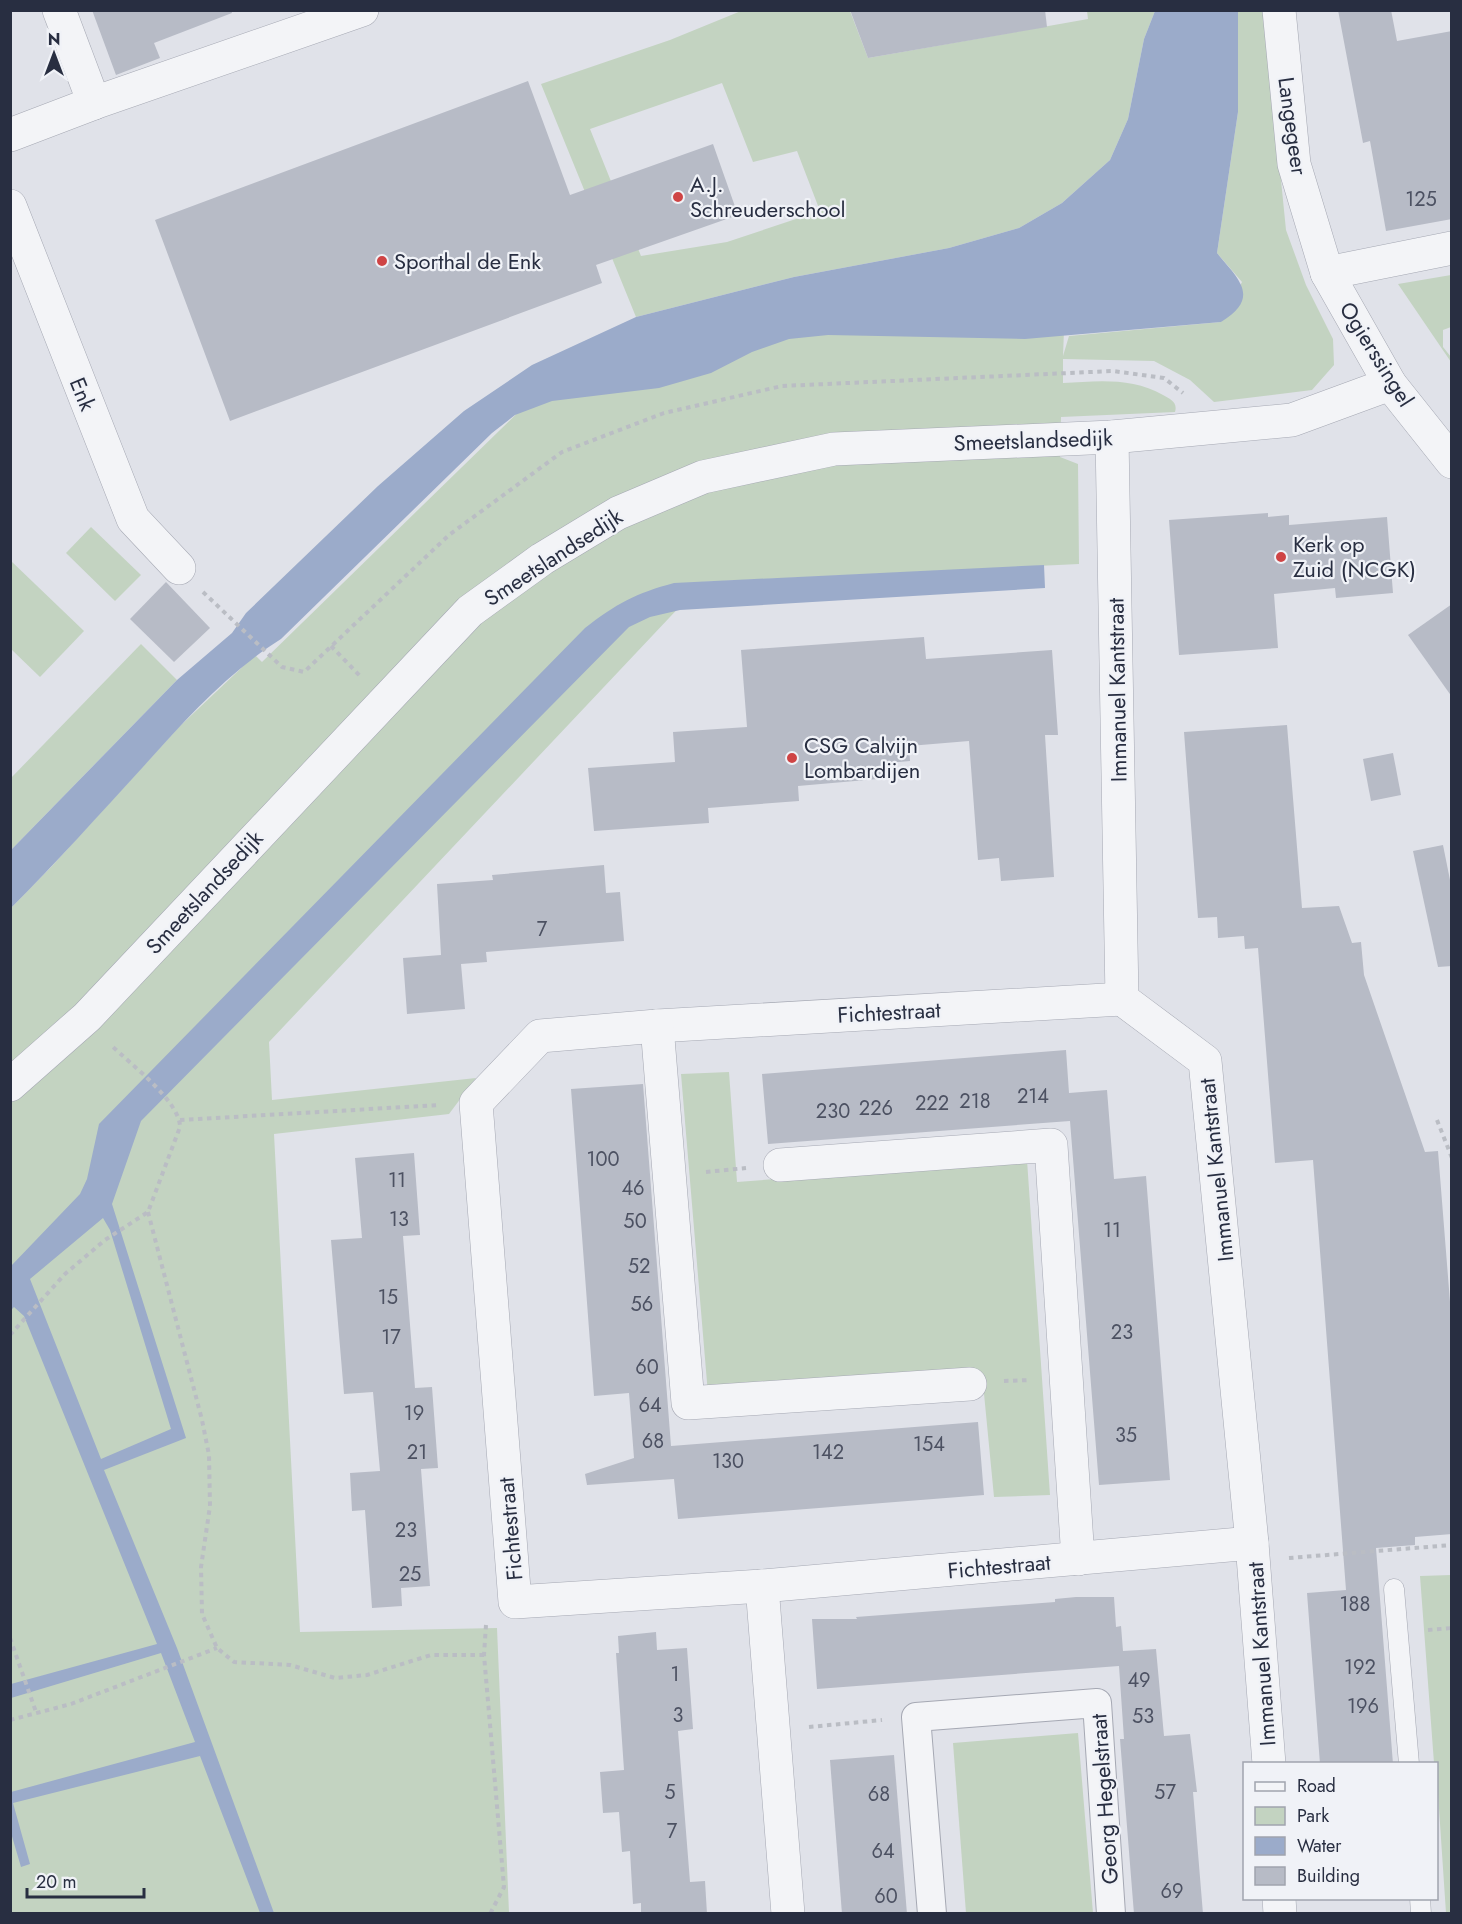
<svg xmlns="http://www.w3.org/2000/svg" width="1462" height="1924" font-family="Jost,sans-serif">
<rect width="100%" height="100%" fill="#e0e2e9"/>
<!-- green -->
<g fill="#c3d3c1" fill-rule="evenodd">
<path d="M 741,11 L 850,11 L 868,58 L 1088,19 L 1087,11 L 1155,11 L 1144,39 L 1128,119 L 1110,160 L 1062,203 L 1019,228 L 949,248 L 794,277 L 636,317 L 541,84 L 670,40 ZM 722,83 L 753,162 L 797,151 L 820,211 L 727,242 L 641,256 L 590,129 Z"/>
<path d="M 1238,11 L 1264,11 L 1286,230 L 1306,285 L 1333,339 L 1334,365 L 1312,390 L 1214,402 L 1190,380 L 1154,361 L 1063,359 L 1063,383 C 1097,381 1132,377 1163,395 C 1170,399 1178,402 1175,412 L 1061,417 L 1060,457 L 1078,464 L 1079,564 L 703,582 L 269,1042 L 272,1100 L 476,1078 L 449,1114 L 274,1134 L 300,1632 L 497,1628 L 509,1913 L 11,1914 L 11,908 L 52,866 L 179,727 L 255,655 L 262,662 L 542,389 L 712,332 L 1064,330 L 1063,356 L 1069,336 L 1221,322 L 1242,282 L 1217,253 L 1238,112 Z"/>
<path d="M 1451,275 L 1451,327 L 1443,330 L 1443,347 L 1451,357 L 1451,362 L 1398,284 Z"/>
<path d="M 91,527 L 141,575 L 115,601 L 66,553 Z"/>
<path d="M 10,560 L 84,631 L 40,677 L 11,649 Z"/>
<path d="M 141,644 L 177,680 L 11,850 L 11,778 Z"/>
<path d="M 729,1072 L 737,1182 L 1027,1160 L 1050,1495 L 994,1497 L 982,1373 L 708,1394 L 681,1074 Z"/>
<path d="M 1451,1575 L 1452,1912 L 1446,1913 L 1436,1764 L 1434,1763 L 1420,1576 Z"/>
<path d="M 1078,1733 L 1093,1913 L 966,1913 L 953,1743 Z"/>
</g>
<!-- water -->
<g fill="#9babca" fill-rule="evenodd">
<path d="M 1155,11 L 1238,11 L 1238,112 L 1217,253 C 1239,280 1261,297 1221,322 L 1025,339 L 828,335 L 789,339 L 752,352 L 711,373 L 659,388 L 552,401 L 515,415 L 492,433 L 281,639 C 228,672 184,721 143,767 C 99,815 56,863 11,908 L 11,850 L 177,680 L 232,633 L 246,613 L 378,486 L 464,411 L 532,365 L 636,317 L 794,277 L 949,248 L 1019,228 L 1062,203 L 1110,160 L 1128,119 L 1144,39 Z"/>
<path d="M 1044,565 L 1045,588 L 680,610 L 650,617 L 629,627 L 141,1121 L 112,1204 L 186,1438 L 104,1470 L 177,1648 L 274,1913 L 260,1913 L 200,1756 L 13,1803 L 30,1864 L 21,1867 L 11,1833 L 11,1792 L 195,1742 L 161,1653 L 11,1698 L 11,1684 L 157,1644 L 24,1316 L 14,1307 L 11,1310 L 11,1266 L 80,1194 L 87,1179 L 99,1124 L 585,628 C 616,604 636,593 674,583 ZM 103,1218 L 110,1230 L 171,1429 L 101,1459 L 30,1279 Z"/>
</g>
<!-- building -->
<g fill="#b7bbc6">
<path d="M 92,10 L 231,10 L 232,13 L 154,43 L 160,58 L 116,75 Z"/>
<path d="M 850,10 L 1045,10 L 1047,27 L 868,58 Z"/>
<path d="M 1338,10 L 1391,10 L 1397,41 L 1452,31 L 1452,219 L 1386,231 L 1370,141 L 1363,143 Z"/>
<path d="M 528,81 L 570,195 L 713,144 L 738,215 L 596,265 L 602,283 L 230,421 L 155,220 Z"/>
<path d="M 1268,513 L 1268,517 L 1289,515 L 1289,525 L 1387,517 L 1393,593 L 1336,598 L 1335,588 L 1274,594 L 1278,648 L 1179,655 L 1169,520 Z"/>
<path d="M 166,582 L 210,628 L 174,662 L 130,619 Z"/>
<path d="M 1452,604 L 1452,697 L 1408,635 Z"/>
<path d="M 924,637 L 926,659 L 1052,650 L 1058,735 L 1045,735 L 1054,877 L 1001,881 L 999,858 L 978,860 L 969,741 L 909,746 L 910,761 L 888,763 L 889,778 L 798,786 L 799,801 L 708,808 L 709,823 L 594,831 L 588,768 L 675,762 L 673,732 L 747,727 L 741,650 Z"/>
<path d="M 1287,725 L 1302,908 L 1339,906 L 1352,943 L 1361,942 L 1364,975 L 1425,1152 L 1438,1151 L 1452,1327 L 1452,1534 L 1415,1537 L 1415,1545 L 1376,1548 L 1393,1764 L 1320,1764 L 1307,1593 L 1346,1590 L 1313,1160 L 1275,1163 L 1258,948 L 1245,949 L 1244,936 L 1218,938 L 1217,917 L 1198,918 L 1184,732 Z"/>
<path d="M 1393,753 L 1401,795 L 1371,801 L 1363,759 Z"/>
<path d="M 1443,845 L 1452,890 L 1452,966 L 1438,967 L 1413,851 Z"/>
<path d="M 604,865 L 606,893 L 620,892 L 624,941 L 486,952 L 487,962 L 461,964 L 465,1009 L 407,1014 L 403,958 L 441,955 L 437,884 L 493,880 L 492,875 Z"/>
<path d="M 1066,1050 L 1069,1093 L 1107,1090 L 1114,1179 L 1146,1176 L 1170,1480 L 1099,1485 L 1070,1121 L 768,1144 L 762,1074 Z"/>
<path d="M 643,1084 L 671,1446 L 978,1422 L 984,1495 L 678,1519 L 674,1479 L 587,1485 L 585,1474 L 634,1458 L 629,1393 L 594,1396 L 571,1089 Z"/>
<path d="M 414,1153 L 420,1235 L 403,1236 L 415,1388 L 432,1387 L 438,1468 L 421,1469 L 430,1586 L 401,1588 L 402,1606 L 372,1608 L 365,1510 L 352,1511 L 350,1473 L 380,1471 L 373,1392 L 344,1394 L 331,1240 L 362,1238 L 355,1158 Z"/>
<path d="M 1076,1597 L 1114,1597 L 1116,1627 L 1121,1626 L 1123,1651 L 1156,1649 L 1164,1736 L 1190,1734 L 1197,1792 L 1193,1792 L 1203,1914 L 1134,1914 L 1120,1739 L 1124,1739 L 1119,1666 L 817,1689 L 812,1619 L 857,1619 L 856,1617 L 1055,1602 L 1055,1599 Z"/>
<path d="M 656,1632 L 657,1650 L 687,1648 L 693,1729 L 678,1731 L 690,1882 L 705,1881 L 707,1914 L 641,1914 L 641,1903 L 633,1904 L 630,1851 L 622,1852 L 619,1812 L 603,1813 L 600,1772 L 624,1770 L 616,1653 L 619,1653 L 618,1636 Z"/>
<path d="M 894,1755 L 907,1914 L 842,1914 L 830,1760 Z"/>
</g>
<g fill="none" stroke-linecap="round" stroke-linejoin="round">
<!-- service casing -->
<g stroke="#a5a8b3" stroke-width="21">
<g id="service">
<path d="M 1394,1589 L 1409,1764"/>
<path d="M 1420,1898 L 1421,1914"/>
</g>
</g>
<!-- pedestrian casing -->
<g stroke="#a5a8b3" stroke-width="30">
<path id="pedestrian" d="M 932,1914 L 916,1717 L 1097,1703 L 1111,1914"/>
</g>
<!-- minor casing -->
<g stroke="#a5a8b3" stroke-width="34">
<g id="minor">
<path d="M 59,10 L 94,103"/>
<path d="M 1279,10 L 1294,164 L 1327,273 L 1390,384 L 1452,462"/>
<path d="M 10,135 L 94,103 L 362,10"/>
<path d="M 10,206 L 133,519 L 179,568"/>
<path d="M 1327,273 L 1452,248"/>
<path d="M 1112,437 L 1122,999 L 1205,1061 L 1252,1543 L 1269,1764"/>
<path d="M 1122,999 L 657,1026 L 540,1036 L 476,1103 L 515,1602 L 762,1586 L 1252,1543"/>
<path d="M 657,1026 L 688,1403 L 970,1384"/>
<path d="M 10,1085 L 87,1017 L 470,611 L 542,559 L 618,513 L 703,477 L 834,449 L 1112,437 L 1292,420 L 1390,384"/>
<path d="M 780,1165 L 1051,1145 L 1078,1559"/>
<path d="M 762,1586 L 788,1914"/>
<path d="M 1279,1898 L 1280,1914"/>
</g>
</g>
<!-- path -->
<g stroke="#babdc4" stroke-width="4" stroke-dasharray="4.5 4.5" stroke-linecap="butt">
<path d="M 203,592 L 282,667 L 304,672 L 449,535 L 562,452 L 664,413 L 782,386 L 1113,371 L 1164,378 L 1183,393"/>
<path d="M 331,646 L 360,676"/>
<path d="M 180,1120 L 440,1105"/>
<path d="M 1437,1120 L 1452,1158"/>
<path d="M 706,1172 L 746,1168"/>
<path d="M 148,1212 L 202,1420 L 209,1455 L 210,1506 L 201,1567 L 202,1614 L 217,1648 L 234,1662 L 290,1665 L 335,1678 L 367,1675 L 431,1655 L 484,1655"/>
<path d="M 10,1335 L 65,1274 L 105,1240 L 148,1212 L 180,1127 C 180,1101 129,1063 111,1045"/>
<path d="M 1004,1381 L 1030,1380"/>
<path d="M 1289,1558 L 1452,1545"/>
<path d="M 486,1625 L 484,1655 L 504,1887 L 490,1914"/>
<path d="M 1428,1630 L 1452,1628"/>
<path d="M 10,1638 L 36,1712"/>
<path d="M 10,1720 L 71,1704 L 217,1648"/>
<path d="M 809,1727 L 882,1720"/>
</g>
<!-- service -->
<use href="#service" stroke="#f3f4f7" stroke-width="20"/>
<!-- pedestrian -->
<use href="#pedestrian" stroke="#f3f4f7" stroke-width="28"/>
<!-- minor -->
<use href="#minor" stroke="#f3f4f7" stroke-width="33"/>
</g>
<!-- markers -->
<g fill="#cf4445" stroke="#f0f2f7" stroke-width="2">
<circle cx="678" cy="197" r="6"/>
<circle cx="382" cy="261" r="6"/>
<circle cx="1281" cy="557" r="6"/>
<circle cx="792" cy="758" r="6"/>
</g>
<g text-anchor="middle" stroke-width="4.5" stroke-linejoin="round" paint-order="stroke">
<!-- number labels -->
<g font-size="20" fill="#4c5162">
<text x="1421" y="206">125</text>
<text x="542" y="936">7</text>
<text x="1033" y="1103">214</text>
<text x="975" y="1108">218</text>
<text x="932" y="1110">222</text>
<text x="876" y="1115">226</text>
<text x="833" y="1118">230</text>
<text x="603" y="1166">100</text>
<text x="397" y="1187">11</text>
<text x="633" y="1195">46</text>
<text x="399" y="1226">13</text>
<text x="635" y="1228">50</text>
<text x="1112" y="1237">11</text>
<text x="639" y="1273">52</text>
<text x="388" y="1304">15</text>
<text x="642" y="1311">56</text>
<text x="1122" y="1339">23</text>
<text x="391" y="1344">17</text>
<text x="647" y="1374">60</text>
<text x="650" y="1412">64</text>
<text x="414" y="1420">19</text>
<text x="1126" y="1442">35</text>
<text x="653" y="1448">68</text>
<text x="929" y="1451">154</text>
<text x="417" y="1459">21</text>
<text x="828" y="1459">142</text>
<text x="728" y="1468">130</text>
<text x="406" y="1537">23</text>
<text x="410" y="1581">25</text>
<text x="1355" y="1611">188</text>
<text x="1360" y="1674">192</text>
<text x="675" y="1681">1</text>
<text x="1139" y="1687">49</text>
<text x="1363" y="1713">196</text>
<text x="678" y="1722">3</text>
<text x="1143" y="1723">53</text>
<text x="670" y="1799">5</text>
<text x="1165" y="1799">57</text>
<text x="879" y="1801">68</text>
<text x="672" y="1838">7</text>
<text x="883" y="1858">64</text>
<text x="1172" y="1898">69</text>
<text x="886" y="1903">60</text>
</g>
<!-- street labels -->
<g font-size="22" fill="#282e41" stroke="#f0f2f7">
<text transform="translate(1293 126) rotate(82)" y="8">Langegeer</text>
<text transform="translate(1377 354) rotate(58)" y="8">Ogierssingel</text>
<text transform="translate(83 394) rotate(68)" y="8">Enk</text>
<text transform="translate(1033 440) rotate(-2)" y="8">Smeetslandsedijk</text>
<text transform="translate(553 557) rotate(-33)" y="8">Smeetslandsedijk</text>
<text transform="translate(1117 690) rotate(-91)" y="8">Immanuel Kantstraat</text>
<text transform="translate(204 892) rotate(-47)" y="8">Smeetslandsedijk</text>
<text transform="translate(889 1012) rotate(-3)" y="8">Fichtestraat</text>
<text transform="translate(1216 1170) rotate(-96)" y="8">Immanuel Kantstraat</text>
<text transform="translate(510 1529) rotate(-95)" y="8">Fichtestraat</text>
<text transform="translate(999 1566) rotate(-5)" y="8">Fichtestraat</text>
<text transform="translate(1261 1654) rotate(-94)" y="8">Immanuel Kantstraat</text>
<text transform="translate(1104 1799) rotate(-94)" y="8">Georg Hegelstraat</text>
</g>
<!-- poi labels -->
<g font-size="22" fill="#282e41" stroke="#f0f2f7" text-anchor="start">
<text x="690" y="192">A.J.<tspan x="690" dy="25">Schreuderschool</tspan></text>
<text x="394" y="269">Sporthal de Enk</text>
<text x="1293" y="552">Kerk op<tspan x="1293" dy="25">Zuid (NCGK)</tspan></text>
<text x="804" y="753">CSG Calvijn<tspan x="804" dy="25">Lombardijen</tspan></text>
</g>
</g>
<!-- border -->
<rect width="1462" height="1924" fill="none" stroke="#282e41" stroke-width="24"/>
<!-- legend -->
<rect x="1243" y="1762" width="195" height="138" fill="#f0f2f7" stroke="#a0a4ae" stroke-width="1.5"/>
<rect x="1255" y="1782" width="30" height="9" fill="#f3f4f7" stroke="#a0a4ae" stroke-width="1.5"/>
<text x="1297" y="1792" font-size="18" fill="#282e41">Road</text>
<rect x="1255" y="1807" width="30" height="18" fill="#c3d3c1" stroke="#a0a4ae" stroke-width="1.5"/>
<text x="1297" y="1822" font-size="18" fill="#282e41">Park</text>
<rect x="1255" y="1837" width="30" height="18" fill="#9babca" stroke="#a0a4ae" stroke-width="1.5"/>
<text x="1297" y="1852" font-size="18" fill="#282e41">Water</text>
<rect x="1255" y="1867" width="30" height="18" fill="#b7bbc6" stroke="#a0a4ae" stroke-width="1.5"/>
<text x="1297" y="1882" font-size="18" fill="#282e41">Building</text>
<!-- north arrow -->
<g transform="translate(54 54)" stroke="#f0f2f7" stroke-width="4.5" paint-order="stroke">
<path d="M0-4.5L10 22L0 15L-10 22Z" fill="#282e41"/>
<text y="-9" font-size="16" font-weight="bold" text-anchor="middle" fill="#282e41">N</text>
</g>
<!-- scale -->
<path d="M27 1888v9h117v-9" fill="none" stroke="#282e41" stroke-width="3"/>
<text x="36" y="1888" font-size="18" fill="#282e41" stroke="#f0f2f7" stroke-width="4.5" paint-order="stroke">20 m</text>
</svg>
